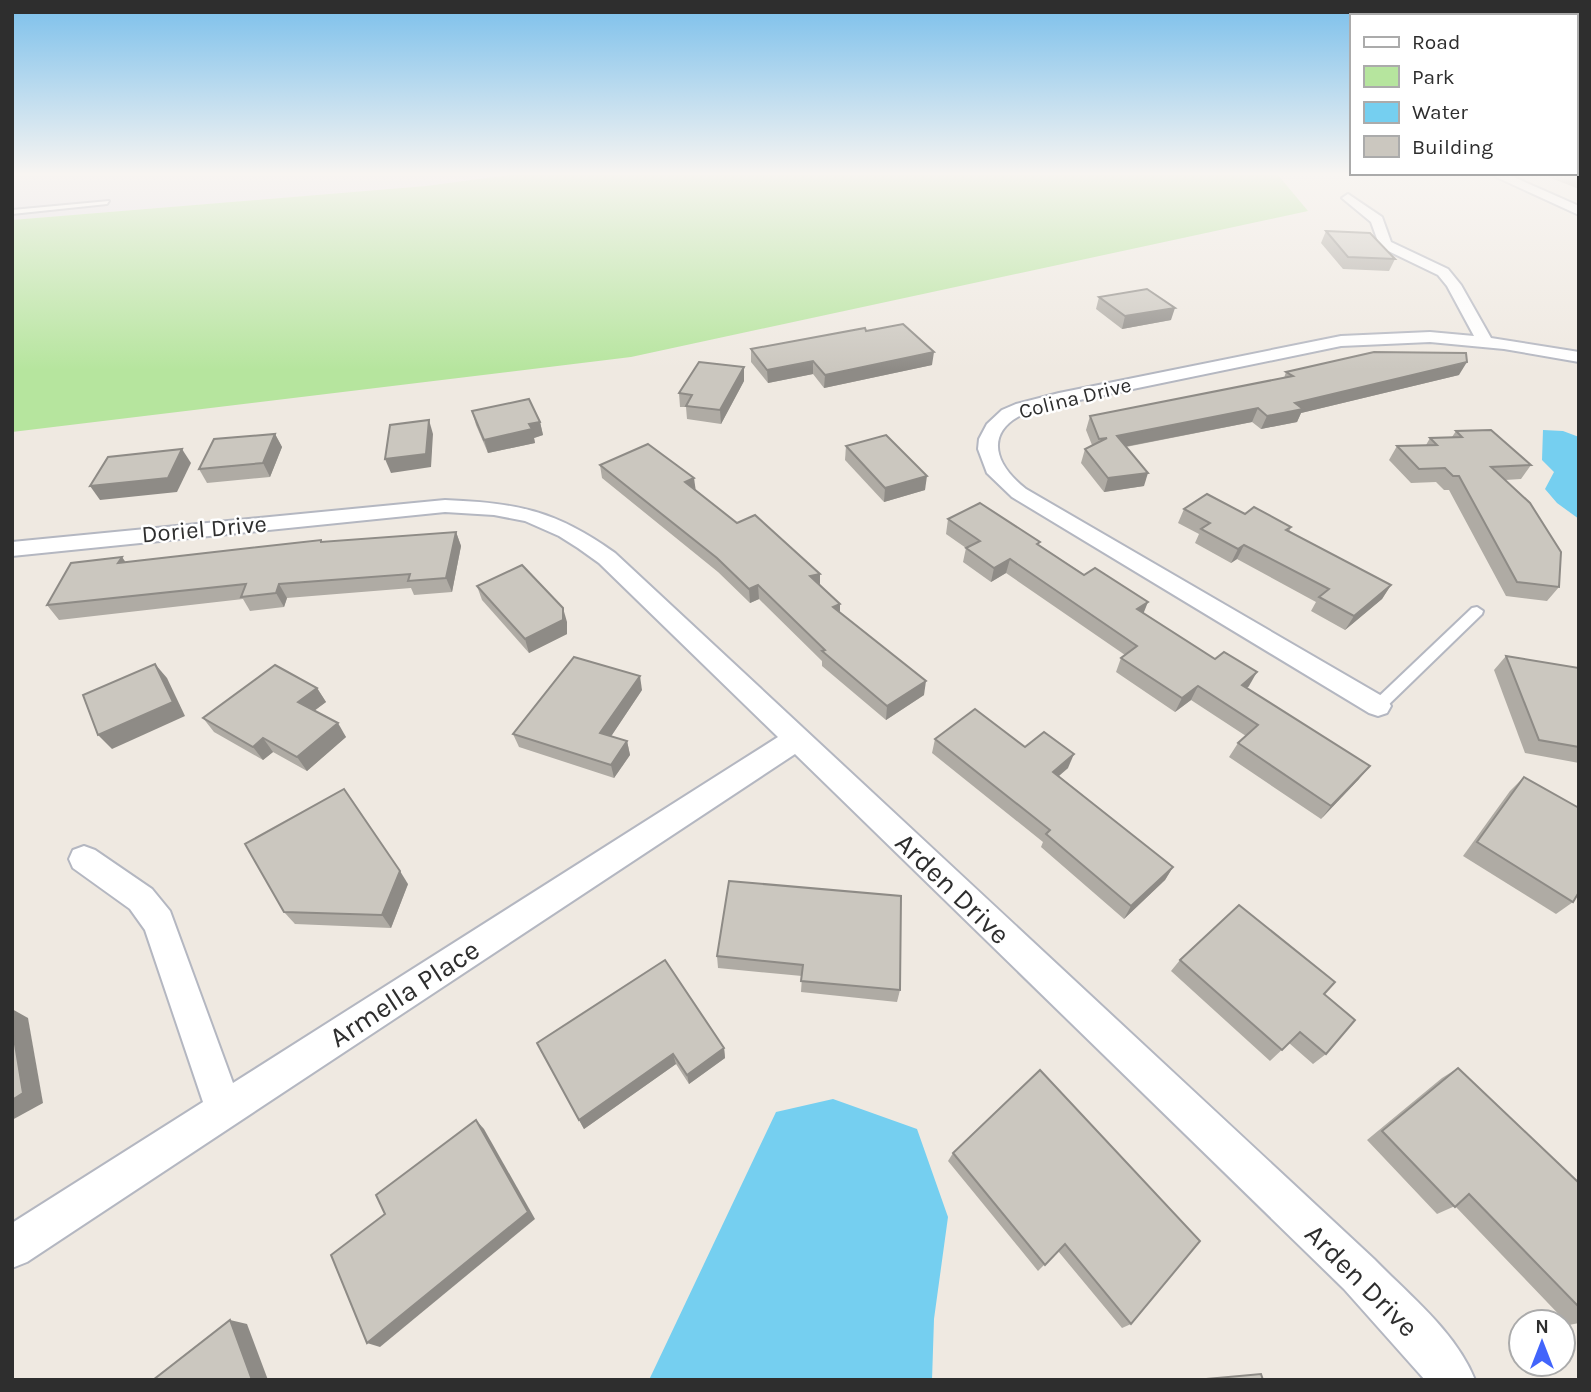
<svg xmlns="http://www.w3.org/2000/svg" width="1591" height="1392" font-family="Karla,sans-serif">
<rect width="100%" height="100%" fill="#efe9e1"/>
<!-- industrial -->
<path fill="#e3e1e8" d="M 12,175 L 509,175 L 426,186 L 12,220 Z"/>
<!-- green -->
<path fill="#b6e59e" d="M 509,175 L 1278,175 L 1308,211 L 631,357 L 12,432 L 12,220 L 426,186 Z"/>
<!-- water -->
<g fill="#75cff0">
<path d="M 1543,430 L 1563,431 L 1579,437 L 1579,519 L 1557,503 L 1545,489 L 1554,472 L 1542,460 Z"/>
<path d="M 833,1099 L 917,1129 L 948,1217 L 934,1319 L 932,1380 L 649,1380 L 776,1112 Z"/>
</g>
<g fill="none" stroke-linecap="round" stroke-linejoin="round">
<!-- lane casing -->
<g stroke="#b4b7c1" stroke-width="4">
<g id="lane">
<path d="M 109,201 L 107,204 L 12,214 L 12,210 Z"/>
<path d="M 1477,607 L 1483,611 L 1482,614 L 1383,710 L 1373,710 L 1371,706 L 1373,702 L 1472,608 Z"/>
</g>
</g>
<!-- street casing -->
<g stroke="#b4b7c1" stroke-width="4">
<g id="street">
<path d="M 1492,175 L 1509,175 L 1579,206 L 1579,215 Z"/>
<path d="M 1348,194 L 1382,217 L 1391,242 L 1448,269 L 1461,285 L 1491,338 L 1579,352 L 1579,362 L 1504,349 L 1430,342 L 1341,346 L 1036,409 C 986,425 988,459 1026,489 L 1387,699 L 1391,706 L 1387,713 L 1378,716 L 1369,713 L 1012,497 L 987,473 L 978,449 L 979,439 L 987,424 L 1002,410 L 1016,404 L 1059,393 L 1341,336 L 1430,332 L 1474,336 L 1447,286 L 1438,275 L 1380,247 L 1371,222 L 1342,198 Z"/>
<path d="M 445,500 C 517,503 555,510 615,553 L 1374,1259 C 1409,1295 1456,1332 1475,1380 L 1425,1380 L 1344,1289 L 795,754 L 27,1262 L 12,1268 L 12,1223 L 203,1102 L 145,930 L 130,909 L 73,868 L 69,859 L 73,850 L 84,846 L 95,850 L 152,889 L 170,911 L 233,1083 L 778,737 L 599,563 L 578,548 L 559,536 L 525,521 L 494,515 L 445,512 L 12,556 L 12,542 Z"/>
</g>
</g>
<!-- lane -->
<use href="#lane" fill="#fff" fill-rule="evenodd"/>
<!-- street -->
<use href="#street" fill="#fff" fill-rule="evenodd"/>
</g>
<!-- wall -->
<g fill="#afaba4">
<path d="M 1543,175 L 1579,175 L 1579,189 Z"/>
<path d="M 1326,231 L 1395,259 L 1389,271 L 1343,269 L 1321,243 Z"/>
<path d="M 1099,297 L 1171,320 L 1122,329 L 1096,309 Z"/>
<path d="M 866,331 L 932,365 L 824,388 L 813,374 L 768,383 L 751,362 L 751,349 Z"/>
<path d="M 1286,372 L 1459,375 L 1301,413 L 1297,422 L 1261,429 L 1252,422 L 1126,447 L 1144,486 L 1104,492 L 1081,463 L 1085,449 L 1092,445 L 1086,430 L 1090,416 L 1284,378 Z"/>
<path d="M 744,381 L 721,424 L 687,419 L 686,407 L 680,407 L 679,393 Z"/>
<path d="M 472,411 L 540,422 L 543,435 L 534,438 L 535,443 L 488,453 L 476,425 Z"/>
<path d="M 1456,431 L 1531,465 L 1521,479 L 1505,480 L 1559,587 L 1547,601 L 1506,596 L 1449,490 L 1444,490 L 1436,482 L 1411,483 L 1389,460 L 1397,446 L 1426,445 L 1430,438 L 1452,437 Z"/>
<path d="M 275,434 L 282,447 L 270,477 L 207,483 L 199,469 Z"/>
<path d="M 846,446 L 925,490 L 884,502 L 845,460 Z"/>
<path d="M 600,465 L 695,490 L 737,523 L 820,574 L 820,586 L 840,604 L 840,613 L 924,695 L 886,720 L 822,666 L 822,661 L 759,599 L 750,603 L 718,572 L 602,478 Z"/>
<path d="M 1184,509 L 1245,514 L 1291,527 L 1289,532 L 1391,585 L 1382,599 L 1345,630 L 1311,611 L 1316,602 L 1237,559 L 1231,563 L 1195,543 L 1199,534 L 1178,523 Z"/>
<path d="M 948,519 L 1039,545 L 1144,613 L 1249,686 L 1247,688 L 1359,779 L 1321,819 L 1229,757 L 1238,743 L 1246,736 L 1191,700 L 1175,712 L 1116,672 L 1121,658 L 1125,655 L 1006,573 L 991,582 L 963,562 L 966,548 L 946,534 Z"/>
<path d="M 456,532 L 461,546 L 452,592 L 414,595 L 411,588 L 287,598 L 284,607 L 250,611 L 243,599 L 59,620 L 47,605 L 126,563 L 321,540 L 322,542 Z"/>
<path d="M 477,586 L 567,622 L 567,634 L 529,653 L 482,600 Z"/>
<path d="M 1506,656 L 1579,668 L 1579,763 L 1525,753 L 1494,670 Z"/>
<path d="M 317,688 L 326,702 L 314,711 L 346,737 L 307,771 L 273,752 L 263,760 L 214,732 L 203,718 Z"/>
<path d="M 642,690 L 611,736 L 627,741 L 630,755 L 614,778 L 519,747 L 513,734 Z"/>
<path d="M 935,739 L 1025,747 L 1068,768 L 1059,776 L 1173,867 L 1165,880 L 1124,919 L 1041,847 L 1043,842 L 932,753 Z"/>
<path d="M 1524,777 L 1573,902 L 1556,914 L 1463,856 L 1510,791 Z"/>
<path d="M 408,884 L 391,928 L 295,924 L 284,912 Z"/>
<path d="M 901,896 L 900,990 L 897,1002 L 801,992 L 802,976 L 718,968 L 717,956 Z"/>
<path d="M 1180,960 L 1324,994 L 1326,1054 L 1313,1064 L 1289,1043 L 1270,1061 L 1171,971 Z"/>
<path d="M 537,1043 L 724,1048 L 725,1058 L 689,1084 L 676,1064 L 584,1129 Z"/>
<path d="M 1458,1068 L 1579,1183 L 1579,1323 L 1569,1325 L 1455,1206 L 1437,1214 L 1367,1140 L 1442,1078 Z"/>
<path d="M 1040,1070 L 1131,1324 L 1122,1328 L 1058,1251 L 1038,1271 L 948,1161 L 953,1153 Z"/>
</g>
<!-- shaded-wall -->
<g fill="#8e8b86">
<path d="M 1175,308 L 1171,320 L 1122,329 L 1125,316 Z"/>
<path d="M 934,352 L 932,365 L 824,388 L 825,375 Z"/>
<path d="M 813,361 L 813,374 L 768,383 L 767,370 Z"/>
<path d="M 1467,362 L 1459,375 L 1301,413 L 1297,422 L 1261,429 L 1267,416 L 1295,403 Z"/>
<path d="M 744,367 L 744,381 L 721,424 L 720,410 Z"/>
<path d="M 1258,408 L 1252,422 L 1113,449 L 1117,436 Z"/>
<path d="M 429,420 L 433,434 L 431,467 L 391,473 L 385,459 Z"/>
<path d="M 540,422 L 543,435 L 534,438 L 535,443 L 488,453 L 484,440 L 529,424 Z"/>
<path d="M 275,434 L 282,447 L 270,477 L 263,463 Z"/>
<path d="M 182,449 L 191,463 L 177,492 L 100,500 L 90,486 Z"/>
<path d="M 1148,473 L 1144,486 L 1104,492 L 1108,478 Z"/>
<path d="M 927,476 L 925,490 L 884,502 L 885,488 Z"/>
<path d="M 694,478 L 696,492 L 685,482 Z"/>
<path d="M 456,532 L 461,546 L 452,592 L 446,578 Z"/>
<path d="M 1244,545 L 1237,559 L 1231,563 L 1238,549 Z"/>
<path d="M 122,557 L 132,571 L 118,563 Z"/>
<path d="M 1010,559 L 1006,573 L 991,582 L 994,568 Z"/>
<path d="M 820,574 L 820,588 L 810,576 Z"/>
<path d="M 279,584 L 287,598 L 284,607 L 276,593 Z"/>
<path d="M 758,585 L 759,599 L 750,603 L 749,589 Z"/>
<path d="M 1391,585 L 1382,599 L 1345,630 L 1354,616 Z"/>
<path d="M 1148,602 L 1142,617 L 1137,609 Z"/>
<path d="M 840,604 L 840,618 L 833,607 Z"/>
<path d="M 563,608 L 567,622 L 567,634 L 529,653 L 525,639 Z"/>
<path d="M 155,664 L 167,678 L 185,716 L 112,749 L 98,735 Z"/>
<path d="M 1257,672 L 1249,686 L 1234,699 L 1242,685 Z"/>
<path d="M 640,676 L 642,690 L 604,747 L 600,733 Z"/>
<path d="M 926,681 L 924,695 L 886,720 L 887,706 Z"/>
<path d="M 1198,686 L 1191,700 L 1175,712 L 1182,698 Z"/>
<path d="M 317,688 L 326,702 L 307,716 L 298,702 Z"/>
<path d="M 338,723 L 346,737 L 307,771 L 297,757 Z"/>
<path d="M 263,738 L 273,752 L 263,760 L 253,747 Z"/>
<path d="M 627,741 L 630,755 L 614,778 L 611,765 Z"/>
<path d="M 1074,754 L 1068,768 L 1048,785 L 1053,772 Z"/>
<path d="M 1370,766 L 1359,779 L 1321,819 L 1331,806 Z"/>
<path d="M 1173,867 L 1165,880 L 1124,919 L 1131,906 Z"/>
<path d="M 400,871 L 408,884 L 391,928 L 382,915 Z"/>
<path d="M 12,1009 L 28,1018 L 43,1103 L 12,1120 Z"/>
<path d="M 724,1048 L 725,1058 L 689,1084 L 687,1075 Z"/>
<path d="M 673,1054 L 676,1064 L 584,1129 L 579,1120 Z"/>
<path d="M 476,1120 L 484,1129 L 535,1219 L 380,1347 L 367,1343 Z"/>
<path d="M 230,1320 L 247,1324 L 268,1380 L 252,1380 Z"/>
</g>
<!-- building -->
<g fill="#cbc7bf" stroke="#8e8b86" stroke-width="2">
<path d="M 1326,231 L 1370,233 L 1395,259 L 1348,257 Z"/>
<path d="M 1147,289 L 1175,308 L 1125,316 L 1099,297 Z"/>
<path d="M 903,324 L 934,352 L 825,375 L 813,361 L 767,370 L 751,349 L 865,328 L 866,331 Z"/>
<path d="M 1374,352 L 1466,353 L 1467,362 L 1295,403 L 1303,409 L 1267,416 L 1258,408 L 1117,436 L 1148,473 L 1108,478 L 1085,449 L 1107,438 L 1099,439 L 1090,416 L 1293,376 L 1286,372 Z"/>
<path d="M 699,362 L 744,367 L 720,410 L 686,406 L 692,395 L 679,393 Z"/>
<path d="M 529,399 L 540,422 L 529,424 L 532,429 L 484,440 L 472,411 Z"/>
<path d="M 429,420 L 426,454 L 385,459 L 390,425 Z"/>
<path d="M 1491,430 L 1531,465 L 1491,467 L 1530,503 L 1561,552 L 1559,587 L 1517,582 L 1459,476 L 1453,476 L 1445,468 L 1419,469 L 1397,446 L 1437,445 L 1430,438 L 1462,437 L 1456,431 Z"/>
<path d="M 275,434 L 263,463 L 199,469 L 214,439 Z"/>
<path d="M 886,435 L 927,476 L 885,488 L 846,446 Z"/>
<path d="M 648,444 L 694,478 L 685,482 L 737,523 L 755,515 L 820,574 L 810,576 L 840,604 L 833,607 L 926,681 L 887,706 L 822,651 L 825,650 L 758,585 L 749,589 L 717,558 L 600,465 Z"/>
<path d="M 182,449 L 168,478 L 90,486 L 108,457 Z"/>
<path d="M 1207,494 L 1245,514 L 1254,507 L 1291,527 L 1286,530 L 1391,585 L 1354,616 L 1319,597 L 1329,589 L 1244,545 L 1238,549 L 1201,529 L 1210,523 L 1184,509 Z"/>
<path d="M 980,503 L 1040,542 L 1037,544 L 1084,575 L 1095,568 L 1148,602 L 1137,609 L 1215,659 L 1224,652 L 1257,672 L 1242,685 L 1370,766 L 1331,806 L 1238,743 L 1258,725 L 1198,686 L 1182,698 L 1121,658 L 1137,646 L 1010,559 L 994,568 L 966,548 L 980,541 L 948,519 Z"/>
<path d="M 456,532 L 446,578 L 408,581 L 410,574 L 279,584 L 276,593 L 241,597 L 246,584 L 47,605 L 71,563 L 122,557 L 118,563 L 321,540 L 321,542 Z"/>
<path d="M 522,565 L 563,608 L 563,620 L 525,639 L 477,586 Z"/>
<path d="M 1506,656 L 1579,668 L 1579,747 L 1539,740 Z"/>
<path d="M 574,657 L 640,676 L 600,733 L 627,741 L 611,765 L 513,734 Z"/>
<path d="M 155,664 L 173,702 L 98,735 L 83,695 Z"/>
<path d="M 275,665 L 317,688 L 298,702 L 338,723 L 297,757 L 263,738 L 253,747 L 203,718 Z"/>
<path d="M 975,709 L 1025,747 L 1044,732 L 1074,754 L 1053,772 L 1173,867 L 1131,906 L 1046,834 L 1050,830 L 935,739 Z"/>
<path d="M 1524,777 L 1579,808 L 1579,892 L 1573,902 L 1477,842 Z"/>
<path d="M 344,789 L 400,871 L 382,915 L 284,912 L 245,844 Z"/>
<path d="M 729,881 L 901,896 L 900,990 L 801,981 L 803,965 L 717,956 Z"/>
<path d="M 1239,905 L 1335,982 L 1324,994 L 1355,1020 L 1326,1054 L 1300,1032 L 1282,1050 L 1180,960 Z"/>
<path d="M 665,960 L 724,1048 L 687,1075 L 673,1054 L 579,1120 L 537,1043 Z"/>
<path d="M 12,1026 L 23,1093 L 12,1100 Z"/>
<path d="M 1458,1068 L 1579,1183 L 1579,1307 L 1469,1194 L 1455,1207 L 1382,1131 Z"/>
<path d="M 1040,1070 L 1200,1241 L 1131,1324 L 1065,1244 L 1045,1265 L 953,1153 Z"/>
<path d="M 476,1120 L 528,1212 L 367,1343 L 331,1255 L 385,1214 L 376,1195 Z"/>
<path d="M 230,1320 L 252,1380 L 153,1380 Z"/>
<path d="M 1261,1374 L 1263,1380 L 1195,1380 Z"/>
</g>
<!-- sky -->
<linearGradient id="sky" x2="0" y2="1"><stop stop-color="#7abfeb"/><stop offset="0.47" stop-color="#f8f5f2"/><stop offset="1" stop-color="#f8f5f2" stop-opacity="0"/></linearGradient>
<rect width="1591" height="370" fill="url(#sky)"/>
<g text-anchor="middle" stroke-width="5" stroke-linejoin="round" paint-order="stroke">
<!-- far-street labels -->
<g font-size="21" fill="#2e2e2e" stroke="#fff">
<text transform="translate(1075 398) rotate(-14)" y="7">Colina Drive</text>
</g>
<!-- street labels -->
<g font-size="24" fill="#2e2e2e" stroke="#fff">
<text transform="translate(204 529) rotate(-5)" y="8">Doriel Drive</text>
</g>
<!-- near-street labels -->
<g font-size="28" fill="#2e2e2e" stroke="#fff">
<text transform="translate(953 888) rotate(44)" y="10">Arden Drive</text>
<text transform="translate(404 993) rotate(-33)" y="10">Armella Place</text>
<text transform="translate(1362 1280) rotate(45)" y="10">Arden Drive</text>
</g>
</g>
<!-- border -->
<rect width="1591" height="1392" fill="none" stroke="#2e2e2e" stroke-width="28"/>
<!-- legend -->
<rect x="1350" y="14" width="228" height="161" fill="#ffffff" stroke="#ababab" stroke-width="2"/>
<rect x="1364" y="37" width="35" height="10" fill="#ffffff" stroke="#ababab" stroke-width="2"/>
<text x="1412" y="49" font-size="21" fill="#2e2e2e">Road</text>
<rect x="1364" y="66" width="35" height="21" fill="#b6e59e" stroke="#ababab" stroke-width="2"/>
<text x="1412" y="84" font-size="21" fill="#2e2e2e">Park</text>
<rect x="1364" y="102" width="35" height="21" fill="#75cff0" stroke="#ababab" stroke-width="2"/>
<text x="1412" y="119" font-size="21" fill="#2e2e2e">Water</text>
<rect x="1364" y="136" width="35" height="21" fill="#cbc7bf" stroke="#ababab" stroke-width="2"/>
<text x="1412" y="154" font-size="21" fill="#2e2e2e">Building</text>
<!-- north arrow -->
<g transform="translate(1542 1343)"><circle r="33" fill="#ffffff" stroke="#ababab" stroke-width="2"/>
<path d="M0-5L12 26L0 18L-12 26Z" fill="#4264fb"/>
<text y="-10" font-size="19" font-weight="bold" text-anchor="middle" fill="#2e2e2e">N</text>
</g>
</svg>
